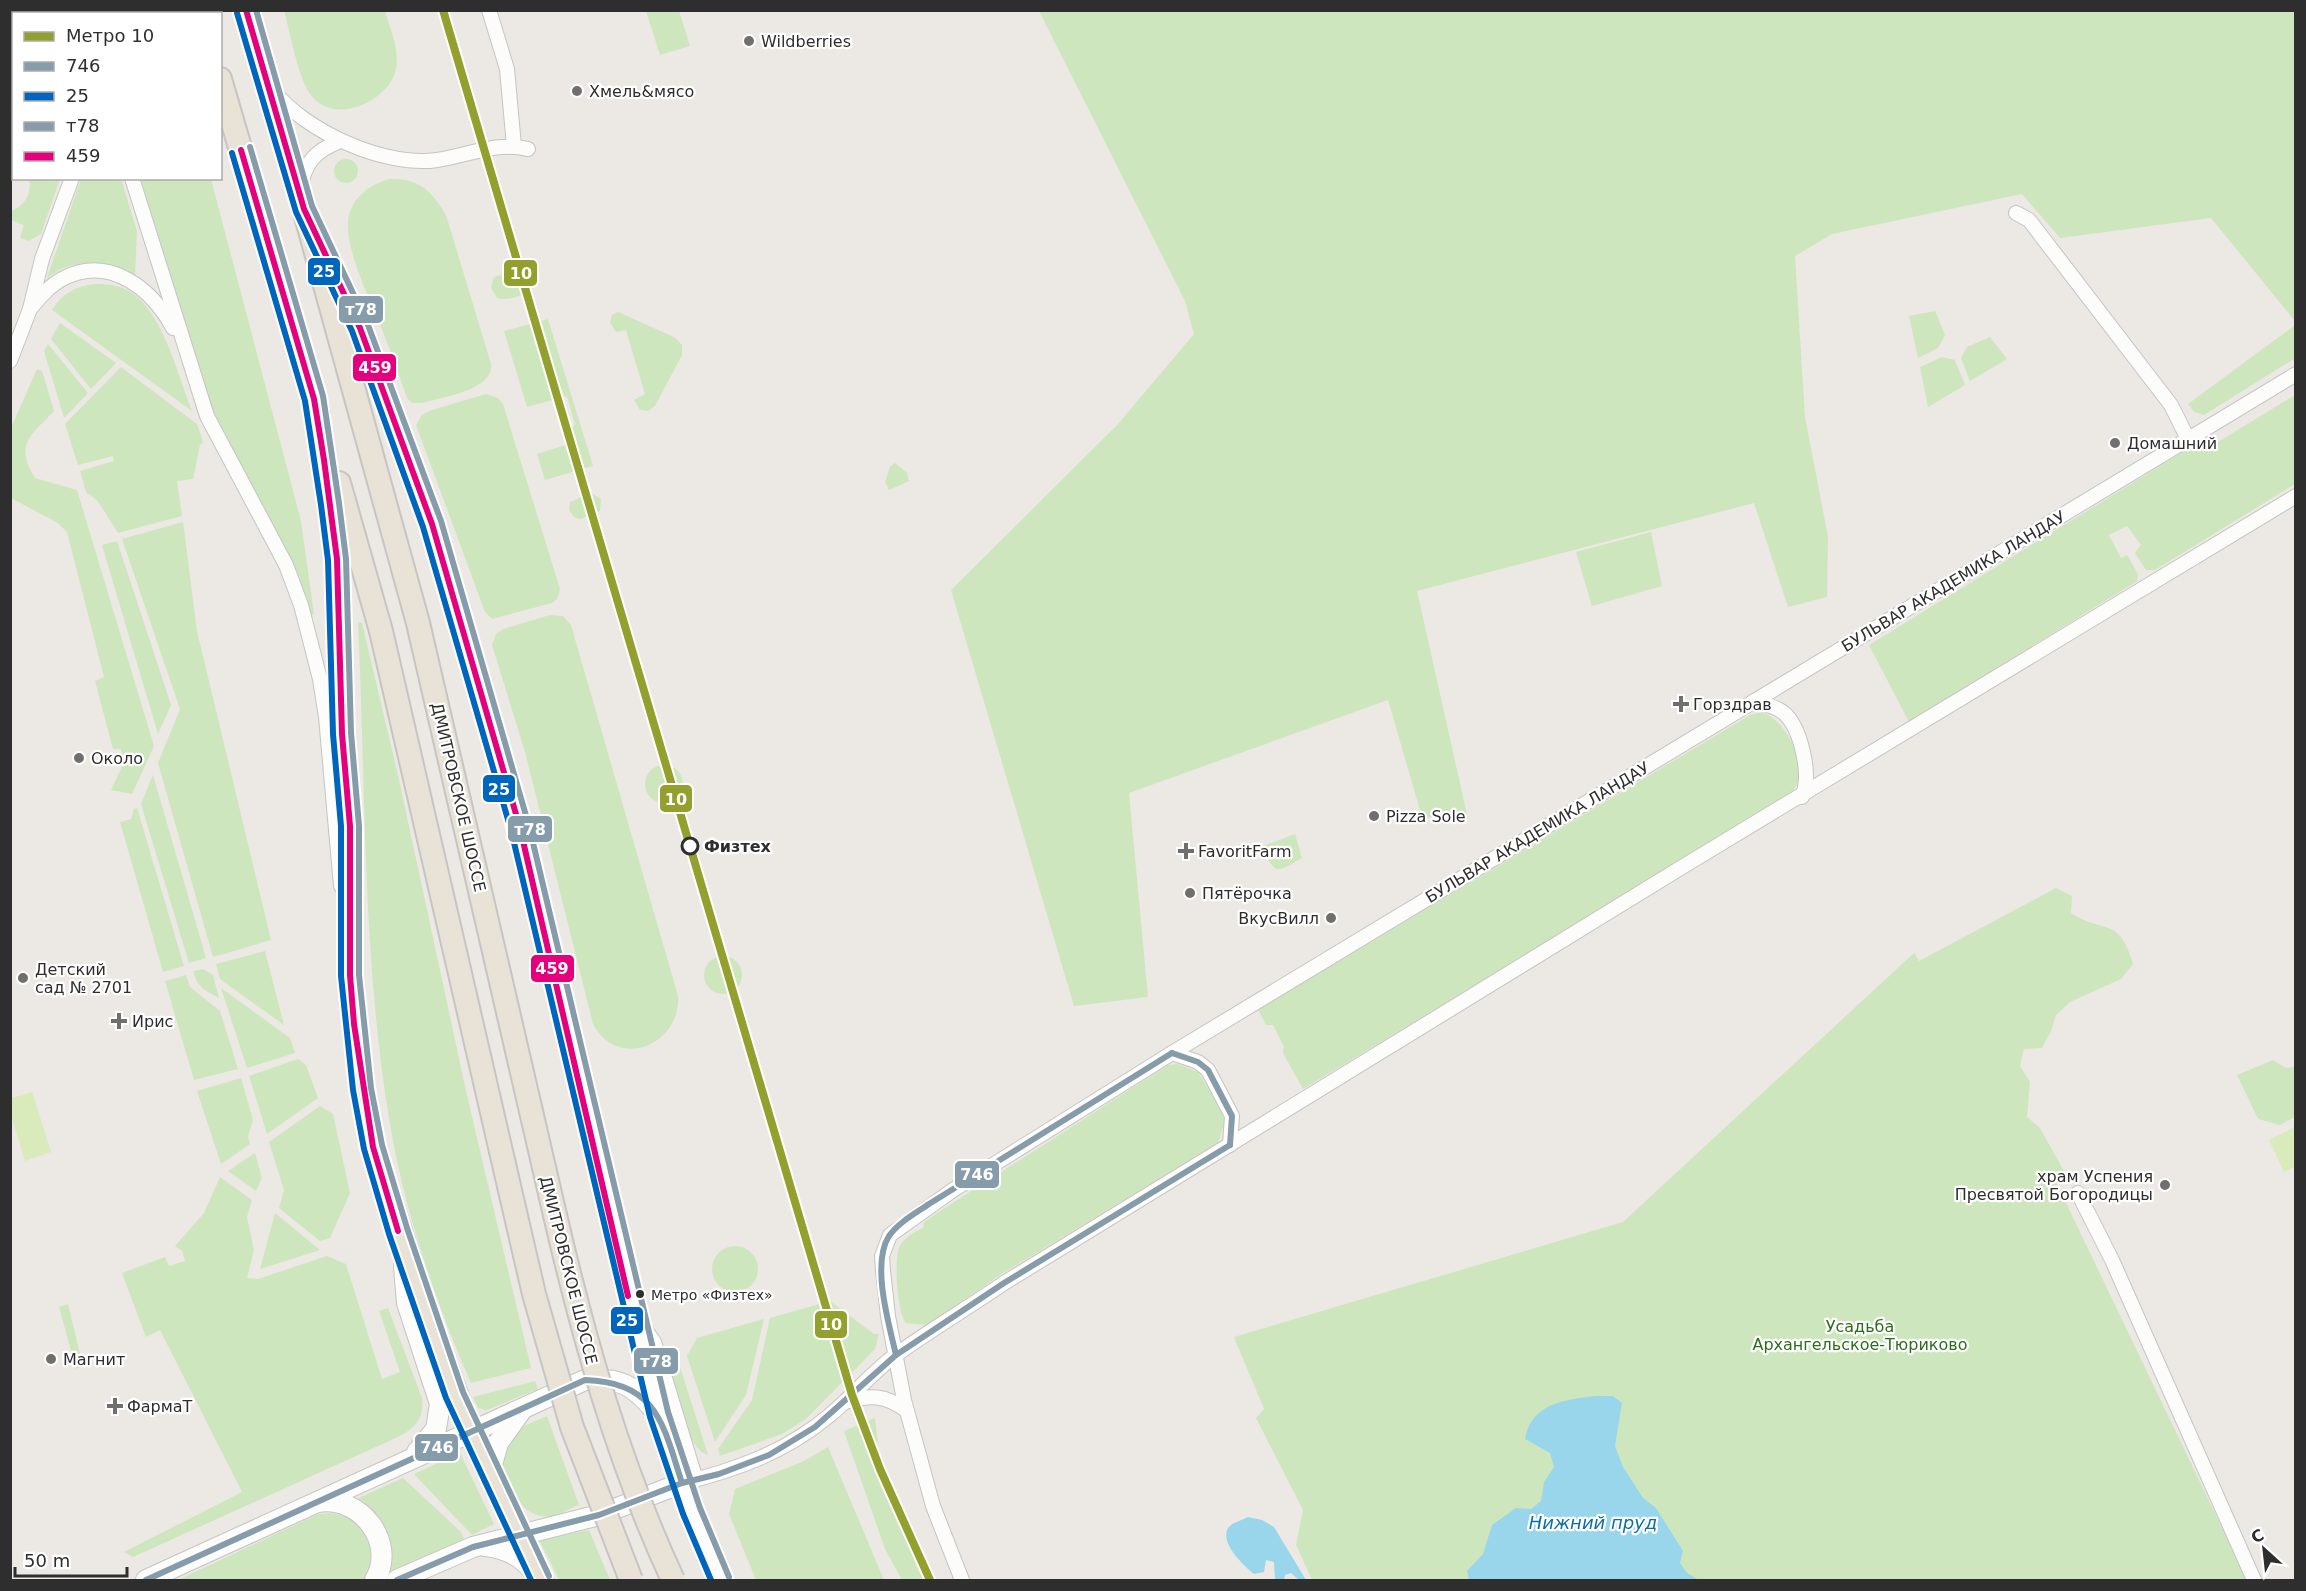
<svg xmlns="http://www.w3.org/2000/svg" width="2306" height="1591" font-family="'DejaVu Sans',sans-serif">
<rect width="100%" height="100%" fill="#ece8e4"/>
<!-- green -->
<g fill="#cee6be">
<path d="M 284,11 L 385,11 C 390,29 400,50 396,69 C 389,102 333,126 311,95 C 297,76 291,34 284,11 Z"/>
<path d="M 646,11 L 679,11 L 690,46 L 660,55 Z"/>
<path d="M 1039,11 L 2295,11 L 2295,321 L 2211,218 L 2060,238 L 2022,194 L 1832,234 L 1795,256 L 1805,417 L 1828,537 L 1827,597 L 1788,607 L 1754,503 L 1417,591 L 1468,819 L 1422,817 L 1388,700 L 1129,793 L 1148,997 L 1074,1006 L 951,590 L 1118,424 L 1194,334 L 1185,301 Z"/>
<circle cx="346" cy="171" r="12"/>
<path d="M 29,179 L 60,179 L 41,234 L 29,241 L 20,238 L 24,225 L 10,220 L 11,211 C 25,206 32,193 29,179 Z"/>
<path d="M 81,179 L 121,179 L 137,231 L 135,276 C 108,259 73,257 47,278 Z"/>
<path d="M 141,179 L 211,179 L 301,521 L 314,614 L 310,615 L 221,432 L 205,392 Z"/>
<path d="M 390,179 C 419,178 432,191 446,215 L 491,364 C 494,390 442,397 422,403 L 412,403 L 407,398 C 399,376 392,354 383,332 C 372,304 346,252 348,223 C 349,200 369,184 390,179 Z"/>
<path d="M 522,268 L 532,275 L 532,288 C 524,296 508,301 497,298 L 491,288 L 494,277 Z"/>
<path d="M 95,284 C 107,284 120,285 131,292 C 163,313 178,376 192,411 L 52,310 C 63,293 76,286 95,284 Z"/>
<path d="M 1935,311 L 1945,335 L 1938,348 L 1918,358 L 1909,316 Z"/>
<path d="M 618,312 L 674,337 L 682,345 L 682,355 L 655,406 L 648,411 L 640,410 L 634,400 L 645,394 L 626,330 L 616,332 L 610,323 L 612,315 Z"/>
<path d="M 548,319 L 593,466 L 545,480 L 537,454 L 572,443 L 568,428 L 575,425 L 567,396 L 527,407 L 504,331 Z"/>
<path d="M 60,323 L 116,363 L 91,389 L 51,339 Z"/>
<path d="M 2295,325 L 2295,361 L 2292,360 L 2204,415 L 2194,412 L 2188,404 Z"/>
<path d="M 1990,337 L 2007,359 L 1970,381 L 1961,358 L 1967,347 Z"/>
<path d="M 48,344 L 88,393 L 64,418 L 44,351 Z"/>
<path d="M 1942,357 L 1955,360 L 1965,385 L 1928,407 L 1920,367 Z"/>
<path d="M 121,367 L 197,424 L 203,442 L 200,445 L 193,479 L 177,481 L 182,516 L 118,533 L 97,500 L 86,492 L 80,471 L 114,461 L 113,456 L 78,465 L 65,424 Z"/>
<path d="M 37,369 L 42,371 L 54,411 C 31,435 14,445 35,478 L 77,490 L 154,746 L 132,794 L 111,790 L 122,767 L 121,749 L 113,749 L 95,681 L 104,677 L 67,532 L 58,523 L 11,498 L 11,428 Z"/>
<path d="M 486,394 L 498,398 L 503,404 L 560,589 L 557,599 L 552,603 L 492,619 L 485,612 L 416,425 L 422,415 L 429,411 Z"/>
<path d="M 2295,395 L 2295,484 L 2155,570 L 2146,570 L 2135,553 L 2141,545 L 2127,526 L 2109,535 L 2121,558 L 2127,555 L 2138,574 L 2137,581 L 1909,722 L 1869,645 L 2204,439 L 2218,442 Z"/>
<path d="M 895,463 L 907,473 L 909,481 L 889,490 L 885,482 L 890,467 Z"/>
<path d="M 591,493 L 601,499 L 600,511 L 580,519 L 574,517 L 569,510 L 570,502 Z"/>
<path d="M 183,522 L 197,631 L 271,940 L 213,957 L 158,763 L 180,709 L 122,539 Z"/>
<path d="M 1651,532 L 1662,586 L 1592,606 L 1576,552 Z"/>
<path d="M 117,541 L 171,705 L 158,734 L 102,545 Z"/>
<path d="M 550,615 L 563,616 L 571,625 L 678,996 C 681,1045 618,1071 593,1024 L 525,752 L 492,645 L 496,634 L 503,629 Z"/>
<path d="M 358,622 L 362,623 L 398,775 L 466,1091 L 531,1368 L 471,1383 C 435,1301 405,1213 390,1124 C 362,959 366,789 358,622 Z"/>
<path d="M 1762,712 C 1782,719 1801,751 1800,773 C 1800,782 1795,788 1790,795 L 1303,1089 L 1283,1053 L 1284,1047 L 1273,1025 L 1266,1025 L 1258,1010 L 1750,715 Z"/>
<circle cx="664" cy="784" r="19"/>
<path d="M 153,775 L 206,958 L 189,963 L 141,804 Z"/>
<path d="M 137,808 L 184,966 L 163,972 L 120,822 L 131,819 L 134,809 Z"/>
<path d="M 1295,834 L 1302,858 C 1277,873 1274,876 1263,846 Z"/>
<path d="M 2056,888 L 2072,896 L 2071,913 C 2105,935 2119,915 2133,964 L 2121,979 L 2070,1002 L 2056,1015 L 2051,1031 L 2042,1048 L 2024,1049 L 2020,1066 L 2030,1082 L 2027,1117 L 2040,1128 L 2065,1173 L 2056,1182 L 2247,1580 L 1312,1580 L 1296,1545 L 1303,1510 L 1256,1418 L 1264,1409 L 1234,1337 L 1623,1222 L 1914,953 L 1919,961 Z"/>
<path d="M 265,951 L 284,1025 L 220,979 L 216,964 Z"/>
<circle cx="723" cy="975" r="19"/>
<path d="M 203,969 L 213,975 L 219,998 C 205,991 197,987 193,971 Z"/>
<path d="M 186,975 L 190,987 L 220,1011 L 238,1069 L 194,1080 L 165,981 Z"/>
<path d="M 221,988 L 290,1038 L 295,1053 L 247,1068 Z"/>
<path d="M 298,1059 L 306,1065 L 318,1098 L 267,1134 L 249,1076 Z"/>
<path d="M 2273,1060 L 2286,1068 L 2295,1067 L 2295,1117 L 2280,1125 L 2258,1119 L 2237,1075 Z"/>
<path d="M 1178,1064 L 1198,1072 L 1220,1107 L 1225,1121 L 1218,1143 L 1003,1273 L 927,1325 L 906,1323 C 897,1313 894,1261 899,1248 C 903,1238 915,1232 924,1227 L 923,1223 L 937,1213 L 1168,1065 Z"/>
<path d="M 241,1078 L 253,1120 L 248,1136 L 250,1144 L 221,1164 L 197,1091 Z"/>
<path d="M 320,1106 L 333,1114 L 350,1193 L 330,1238 L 320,1241 L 279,1208 L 284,1190 L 269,1142 Z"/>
<path d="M 255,1153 L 262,1178 L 256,1191 L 228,1171 Z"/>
<path d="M 220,1177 L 252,1200 L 247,1217 L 254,1250 L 247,1278 L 258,1279 L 327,1256 L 346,1264 L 382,1379 L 400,1372 L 379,1311 L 388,1308 L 422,1398 C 424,1418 417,1426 400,1436 L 133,1557 L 124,1552 L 242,1492 L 160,1330 L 146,1337 L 122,1273 L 165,1257 L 169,1266 L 185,1261 L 182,1251 L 175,1246 L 204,1213 Z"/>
<path d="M 275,1213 L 320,1250 L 260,1269 Z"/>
<circle cx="735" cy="1269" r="23"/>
<path d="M 830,1301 L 874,1334 L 879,1334 L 875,1349 L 806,1419 L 782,1434 L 720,1456 L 718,1449 L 752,1400 L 770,1318 Z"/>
<path d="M 68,1304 L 83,1366 L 76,1369 L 59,1307 Z"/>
<path d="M 764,1319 L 746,1395 L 715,1442 L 687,1356 L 697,1338 Z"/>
<path d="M 670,1347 L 675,1351 L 708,1455 C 683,1447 670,1375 662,1349 Z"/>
<path d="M 535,1381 L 538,1389 L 487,1410 L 478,1408 L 473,1397 Z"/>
<path d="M 547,1416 L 579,1505 C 570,1508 561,1514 552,1516 C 523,1522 502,1482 502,1458 C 503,1449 509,1440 512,1431 Z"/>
<path d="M 875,1418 L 880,1464 L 898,1519 L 936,1580 L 902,1580 L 885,1549 L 844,1431 Z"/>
<path d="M 828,1447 L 884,1580 L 756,1580 L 729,1514 L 735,1489 L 804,1461 Z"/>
<path d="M 460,1453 L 494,1524 L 472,1535 L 414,1474 Z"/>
<path d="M 403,1478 L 461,1532 L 464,1539 L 390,1573 C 377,1542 393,1522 358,1498 Z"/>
<path d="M 329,1513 C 369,1517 377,1547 366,1580 L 178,1580 L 318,1514 Z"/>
<path d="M 589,1530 L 610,1580 L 559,1580 L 539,1540 Z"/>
</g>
<!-- pitch -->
<g fill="#d9eabb">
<path d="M 32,1092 L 51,1152 L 25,1161 L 11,1115 L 11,1098 Z"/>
<path d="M 2295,1127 L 2295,1167 L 2284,1172 L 2269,1140 Z"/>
</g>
<!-- water -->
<g fill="#99d6ec">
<path d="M 1595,1396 L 1613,1396 L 1622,1403 L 1615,1446 L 1623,1467 L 1643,1498 L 1656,1508 L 1683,1551 L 1680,1563 L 1687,1573 L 1699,1580 L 1469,1580 L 1467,1571 L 1483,1554 L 1492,1525 L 1516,1508 L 1531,1509 L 1541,1501 L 1544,1482 L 1554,1467 L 1550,1453 L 1525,1439 C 1531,1403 1565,1400 1595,1396 Z"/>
<path d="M 1248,1517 L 1262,1520 L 1274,1527 L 1306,1580 L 1299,1580 L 1291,1573 L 1285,1575 L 1284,1580 L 1275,1580 L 1274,1562 L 1266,1560 L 1264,1572 L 1254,1574 C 1244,1566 1216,1540 1230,1526 C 1234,1522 1243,1520 1248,1517 Z"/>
</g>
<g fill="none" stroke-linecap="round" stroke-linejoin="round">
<!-- minor casing -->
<g stroke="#c5c4c5" stroke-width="16">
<g id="minor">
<path d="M 78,10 L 79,14"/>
<path d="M 489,10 L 507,69 L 514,146"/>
<path d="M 273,90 C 304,131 386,168 437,160 C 466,156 498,141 528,149"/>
<path d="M 132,178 L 207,416 L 286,565 L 301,605 L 320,679 L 326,717 L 341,886"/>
<path d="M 300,189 C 305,162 315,151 340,141"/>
<path d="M 2016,213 L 2029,220 L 2171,405 L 2188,439"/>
<path d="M 30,309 C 40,297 50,285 64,278 C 110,255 152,289 173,328"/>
<path d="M 10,361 L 30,309 L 42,259 L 72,178"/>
<path d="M 1754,701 C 1764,704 1775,706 1784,713 C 1801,728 1812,776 1802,797"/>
<path d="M 1172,1053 L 1198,1062 L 1208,1070 L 1232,1116 L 1230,1145"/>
<path d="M 2078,1193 L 2112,1260 L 2254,1580"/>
<path d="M 638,1319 L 654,1342 L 696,1480"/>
<path d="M 845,1402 C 870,1395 885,1394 907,1411"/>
<path d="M 682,1483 C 736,1470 786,1452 830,1415 C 853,1396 872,1372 897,1354 C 932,1329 969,1307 1004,1283 L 1687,864 L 2296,496"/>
<path d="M 962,1580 L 933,1506 L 904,1400 L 888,1316 L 883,1271 L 882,1256 L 890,1235 L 953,1190 L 1172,1053 L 2296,374"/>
</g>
</g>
<!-- secondary casing -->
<g stroke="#c5c4c5" stroke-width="22">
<g id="secondary">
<path d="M 321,244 L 360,328 L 432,524 L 520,828 L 632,1309 L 659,1415 L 692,1511 L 721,1580"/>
<path d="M 406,1255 L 404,1268 L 407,1303 L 440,1404 L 436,1429 L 417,1452"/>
<path d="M 490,1472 L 498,1443 L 521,1411"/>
<path d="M 318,1502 C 360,1495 397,1542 375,1580"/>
<path d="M 485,1546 C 506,1548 524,1557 536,1575"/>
<path d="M 146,1580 L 585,1380 C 619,1377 634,1385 655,1411"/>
<path d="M 397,1580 L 473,1547 L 599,1515 L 682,1483"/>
</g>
</g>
<!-- trunk casing -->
<g stroke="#c6c5c4" stroke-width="26">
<g id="trunk">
<path d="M 201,10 L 202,14"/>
<path d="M 246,10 L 304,209 L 418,623 L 555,1215"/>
<path d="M 220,79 L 318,414"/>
<path d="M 314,399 L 337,559 L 342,734 L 350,826 L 350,975 L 362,1089 L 373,1147 L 434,1336 L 470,1431 L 541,1580"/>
<path d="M 339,483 L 381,631 L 518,1225"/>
</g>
</g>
<!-- minor -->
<use href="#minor" stroke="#fcfcfb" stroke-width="14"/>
<!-- secondary -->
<use href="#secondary" stroke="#fcfcfb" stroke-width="20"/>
<!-- trunk -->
<use href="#trunk" stroke="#e9e2d6" stroke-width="22"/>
<!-- trunk-bridge casing -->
<g stroke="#c6c5c4" stroke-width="26" stroke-linecap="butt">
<g id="trunk-bridge">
<path d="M 555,1215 C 584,1340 619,1464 673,1580"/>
<path d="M 518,1225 L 534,1294 L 572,1427 L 631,1580"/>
</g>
</g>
<!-- trunk-bridge -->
<use href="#trunk-bridge" stroke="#e9e2d6" stroke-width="22"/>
<!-- bus-1 casing -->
<g stroke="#fff" stroke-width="10">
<g id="bus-1">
<path d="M 1172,1053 L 1198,1062 L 1208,1070 L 1232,1116 L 1230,1145"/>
<path d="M 896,1355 C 889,1324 871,1264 889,1236 C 899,1222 916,1213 929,1204 L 1172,1053"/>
<path d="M 146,1580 L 585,1380 C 657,1382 663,1424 682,1483"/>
<path d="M 397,1580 L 473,1547 L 599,1515 L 682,1483 L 719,1474 L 769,1455 L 815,1427 L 896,1355 L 1004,1283 L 1230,1145"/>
</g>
</g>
<!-- bus-2 casing -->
<g stroke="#fff" stroke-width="10">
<g id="bus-2">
<path d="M 237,13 L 296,212 L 352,331 L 423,527 L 511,830 L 650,1417 L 683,1514 L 711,1580"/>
<path d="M 232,153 L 305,401 L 321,505 L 328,560 L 333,734 L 341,826 L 341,976 L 353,1090 L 364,1149 L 389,1234 L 446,1398 L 531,1580"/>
</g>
</g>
<!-- bus-3 casing -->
<g stroke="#fff" stroke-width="10">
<g id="bus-3">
<path d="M 256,10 L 312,206 L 368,325 L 441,521 L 529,826 L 668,1412 L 700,1508 L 729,1577"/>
<path d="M 250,147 L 323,396 L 339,503 L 346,559 L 351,733 L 359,826 L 359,975 L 371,1088 L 382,1145 L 407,1228 L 463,1392 L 549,1576"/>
</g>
</g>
<!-- bus-4 casing -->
<g stroke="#fff" stroke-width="10">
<g id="bus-4">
<path d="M 246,10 L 304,209 L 360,328 L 432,524 L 520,828 L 628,1296"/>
<path d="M 241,150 L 314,399 L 324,460 L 337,559 L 342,734 L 350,826 L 350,975 L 354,1024 L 373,1147 L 398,1231"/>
</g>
</g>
<!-- bus-1 -->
<use href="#bus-1" stroke="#879cab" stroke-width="6"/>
<!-- bus-2 -->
<use href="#bus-2" stroke="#0065bd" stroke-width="6"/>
<!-- bus-3 -->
<use href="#bus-3" stroke="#879cab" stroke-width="6"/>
<!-- bus-4 -->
<use href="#bus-4" stroke="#e5007d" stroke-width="6"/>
<!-- metro-1 casing -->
<g stroke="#fff" stroke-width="12">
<path id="metro-1" d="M 443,10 L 852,1395 L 880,1469 L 930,1580"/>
</g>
<!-- metro-1 -->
<use href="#metro-1" stroke="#93a02d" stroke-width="8"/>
</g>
<!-- markers -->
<g fill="#706f6e" stroke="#fff" stroke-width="2">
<circle cx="749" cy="41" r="6"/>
<circle cx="577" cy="91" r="6"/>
<circle cx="2115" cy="443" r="6"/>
<path d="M1678 695h6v6h6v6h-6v6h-6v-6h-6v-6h6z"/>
<circle cx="79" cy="758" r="6"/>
<circle cx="1374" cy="816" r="6"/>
<path d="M1183 842h6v6h6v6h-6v6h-6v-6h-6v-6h6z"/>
<circle cx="1190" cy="893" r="6"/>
<circle cx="1331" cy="918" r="6"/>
<circle cx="23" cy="978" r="6"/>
<path d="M116 1012h6v6h6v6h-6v6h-6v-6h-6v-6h6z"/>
<circle cx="2165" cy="1185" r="6"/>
<circle cx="51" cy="1359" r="6"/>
<path d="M112 1397h6v6h6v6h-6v6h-6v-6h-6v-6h6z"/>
</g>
<circle fill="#fff" stroke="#2e2e2e" stroke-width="3" cx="690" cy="846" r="8"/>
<circle fill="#2e2e2e" stroke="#fff" stroke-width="2" cx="640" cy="1294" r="5"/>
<g text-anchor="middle" stroke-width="4.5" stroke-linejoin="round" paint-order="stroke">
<!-- bus labels -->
<g font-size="14" fill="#2e2e2e" stroke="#fff" text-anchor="start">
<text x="651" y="1300">Метро «Физтех»</text>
</g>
<!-- poi labels -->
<g font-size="16" fill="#2e2e2e" stroke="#fff" text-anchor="start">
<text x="761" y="47">Wildberries</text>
<text x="589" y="97">Хмель&amp;мясо</text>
<text x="2127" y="449">Домашний</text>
<text x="1693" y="710">Горздрав</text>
<text x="91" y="764">Около</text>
<text x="1386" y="822">Pizza Sole</text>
<text x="1198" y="857">FavoritFarm</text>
<text x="1202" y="899">Пятёрочка</text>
<text x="1319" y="924" text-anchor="end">ВкусВилл</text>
<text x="35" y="975">Детский<tspan x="35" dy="18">сад № 2701</tspan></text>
<text x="132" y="1027">Ирис</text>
<text x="2153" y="1182" text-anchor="end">храм Успения<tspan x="2153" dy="18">Пресвятой Богородицы</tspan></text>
<text x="63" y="1365">Магнит</text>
<text x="127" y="1412">ФармаТ</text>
</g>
<!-- street labels -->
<g font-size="16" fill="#2e2e2e" stroke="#fff">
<text transform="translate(1953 581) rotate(-31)" y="6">БУЛЬВАР АКАДЕМИКА ЛАНДАУ</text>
<text transform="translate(459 797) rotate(77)" y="6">ДМИТРОВСКОЕ ШОССЕ</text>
<text transform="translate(1537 832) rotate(-31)" y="6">БУЛЬВАР АКАДЕМИКА ЛАНДАУ</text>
<text transform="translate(569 1270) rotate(76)" y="6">ДМИТРОВСКОЕ ШОССЕ</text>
</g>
<!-- stop labels -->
<g font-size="16" font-weight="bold" fill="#2e2e2e" stroke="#fff" text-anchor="start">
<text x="704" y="852">Физтех</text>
</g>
<!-- park labels -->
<g font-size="16" fill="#2c6e1b" stroke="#fff">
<text x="1860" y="1332">Усадьба<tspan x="1860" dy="18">Архангельское-Тюриково</tspan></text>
</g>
<!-- water labels -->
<g font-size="18" font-style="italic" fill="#0d6fa3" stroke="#fff">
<text x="1593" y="1529">Нижний пруд</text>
</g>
</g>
<g stroke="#fff" stroke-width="2">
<rect x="307" y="257" width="34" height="29" rx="6" fill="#0065bd"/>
<rect x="503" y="259" width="35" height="28" rx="6" fill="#93a02d"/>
<rect x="338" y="295" width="46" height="29" rx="6" fill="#879cab"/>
<rect x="352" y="353" width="45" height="29" rx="6" fill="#e5007d"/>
<rect x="482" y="774" width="34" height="29" rx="6" fill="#0065bd"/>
<rect x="659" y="784" width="34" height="29" rx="6" fill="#93a02d"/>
<rect x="507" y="815" width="46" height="28" rx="6" fill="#879cab"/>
<rect x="530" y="954" width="45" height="29" rx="6" fill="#e5007d"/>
<rect x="954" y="1160" width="46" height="29" rx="6" fill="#879cab"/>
<rect x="610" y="1306" width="34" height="29" rx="6" fill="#0065bd"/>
<rect x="814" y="1310" width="34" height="29" rx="6" fill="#93a02d"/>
<rect x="633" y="1347" width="46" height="28" rx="6" fill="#879cab"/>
<rect x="414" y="1433" width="45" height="29" rx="6" fill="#879cab"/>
</g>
<g font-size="16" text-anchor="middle" font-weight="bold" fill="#fff">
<text x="324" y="277">25</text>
<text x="521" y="279">10</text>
<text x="361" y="315">т78</text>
<text x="375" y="373">459</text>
<text x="499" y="795">25</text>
<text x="676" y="805">10</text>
<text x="530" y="835">т78</text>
<text x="552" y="974">459</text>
<text x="977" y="1180">746</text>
<text x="627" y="1326">25</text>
<text x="831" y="1330">10</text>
<text x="656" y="1367">т78</text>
<text x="437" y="1453">746</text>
</g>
<!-- border -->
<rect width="2306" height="1591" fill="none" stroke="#2e2e2e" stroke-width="24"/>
<!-- legend -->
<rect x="12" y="12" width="210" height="168" fill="#ffffff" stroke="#ababab" stroke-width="1.5"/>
<rect x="24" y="32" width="30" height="9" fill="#93a02d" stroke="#ababab" stroke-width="1.5"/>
<text x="66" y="42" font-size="18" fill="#2e2e2e">Метро 10</text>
<rect x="24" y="62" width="30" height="9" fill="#879cab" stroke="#ababab" stroke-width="1.5"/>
<text x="66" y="72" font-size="18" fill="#2e2e2e">746</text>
<rect x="24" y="92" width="30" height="9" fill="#0065bd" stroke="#ababab" stroke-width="1.5"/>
<text x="66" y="102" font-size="18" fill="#2e2e2e">25</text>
<rect x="24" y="122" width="30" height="9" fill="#879cab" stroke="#ababab" stroke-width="1.5"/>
<text x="66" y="132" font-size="18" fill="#2e2e2e">т78</text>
<rect x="24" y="152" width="30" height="9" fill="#e5007d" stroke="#ababab" stroke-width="1.5"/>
<text x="66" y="162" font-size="18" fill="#2e2e2e">459</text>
<!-- north arrow -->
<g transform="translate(2264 1549) rotate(333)" stroke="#ffffff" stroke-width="4.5" paint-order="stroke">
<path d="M0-4.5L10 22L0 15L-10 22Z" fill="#2e2e2e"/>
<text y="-9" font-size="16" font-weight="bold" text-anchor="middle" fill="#2e2e2e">С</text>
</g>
<!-- scale -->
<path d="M15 1567v9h112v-9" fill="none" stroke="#2e2e2e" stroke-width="3"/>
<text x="24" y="1567" font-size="18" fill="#2e2e2e" stroke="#ffffff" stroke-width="4.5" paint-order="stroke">50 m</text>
</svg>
